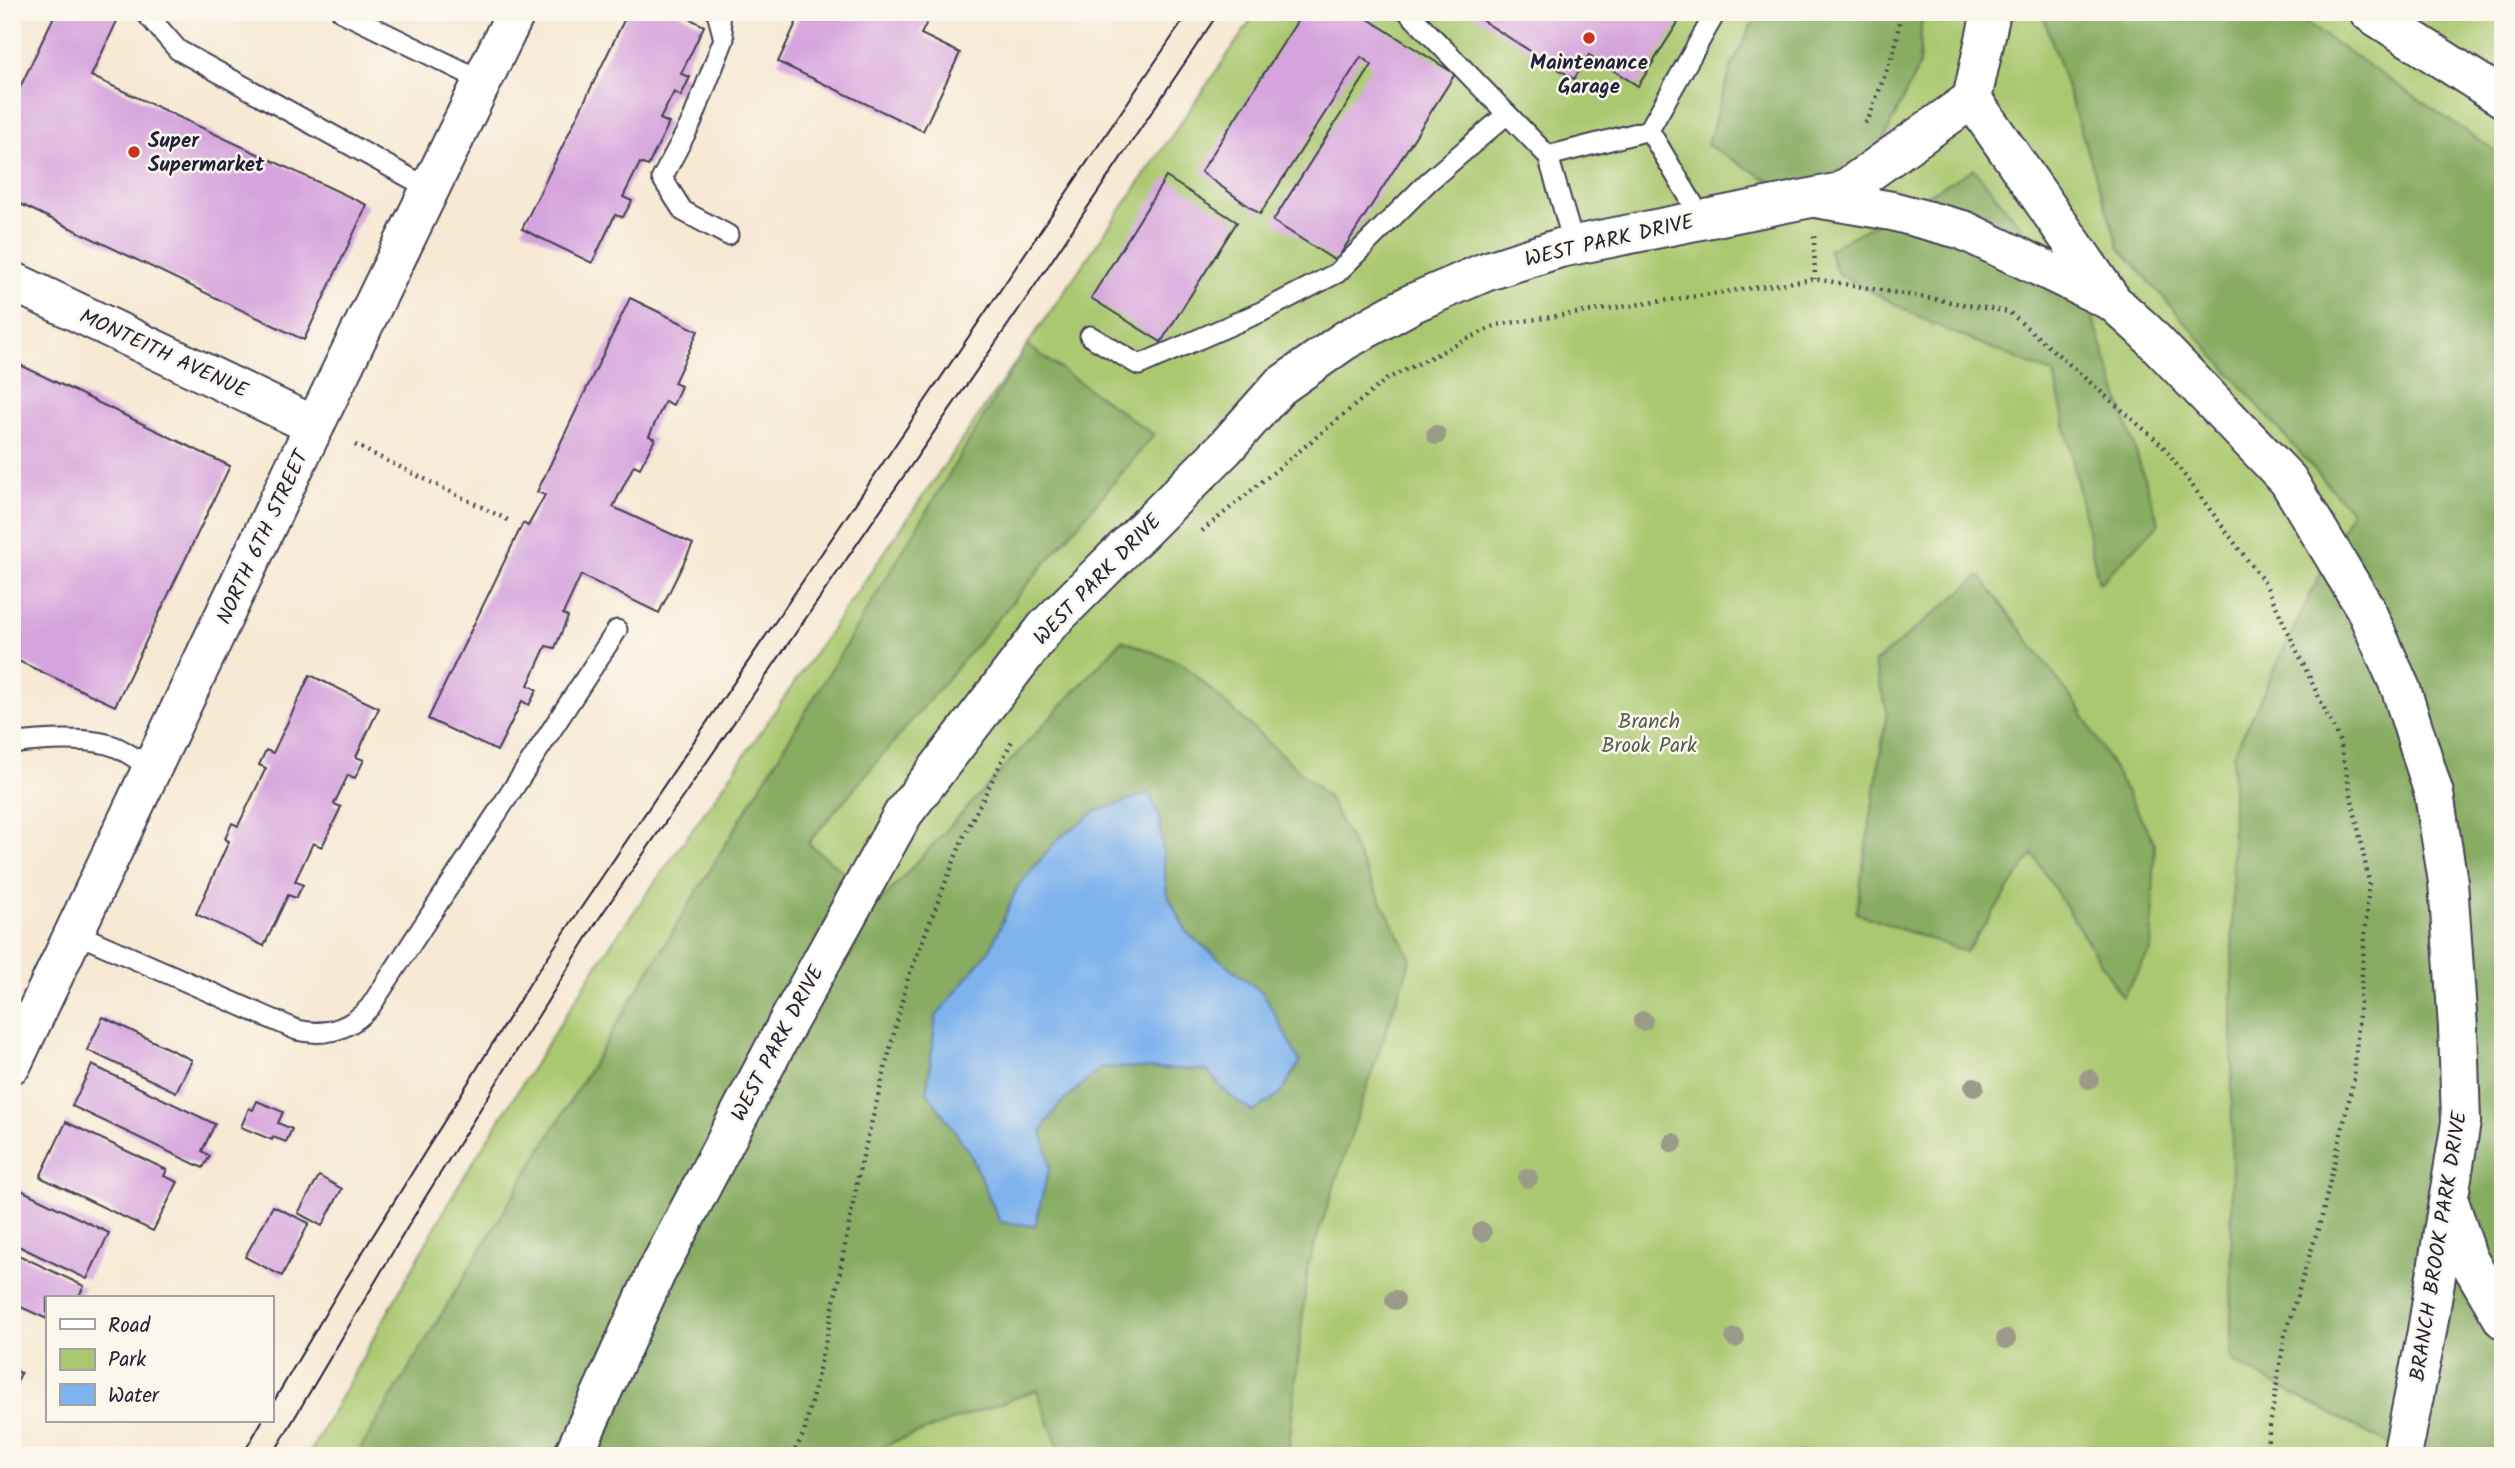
<svg xmlns="http://www.w3.org/2000/svg" width="2515" height="1468" font-family="Kalam,sans-serif">
<rect width="100%" height="100%" fill="#fbf7ec"/>
<filter id="ink" filterUnits="userSpaceOnUse"><feTurbulence type="fractalNoise" baseFrequency=".0143" numOctaves="2"/><feDisplacementMap in="SourceGraphic" scale="14" xChannelSelector="R" yChannelSelector="G"/><feConvolveMatrix kernelMatrix="1 2 1 2 8 2 1 2 1" color-interpolation-filters="sRGB"/></filter>
<filter id="wash" filterUnits="userSpaceOnUse"><feTurbulence type="fractalNoise" baseFrequency=".00686" numOctaves="4" result="noise"/><feDisplacementMap in="SourceGraphic" scale="28" xChannelSelector="R" yChannelSelector="G"/><feGaussianBlur stdDeviation="1.57" result="paint"/><feColorMatrix in="noise" values="0 0 0 0 0 0 0 0 0 0 0 0 0 0 0 0 0 1.4 0 .05"/><feComposite in="paint" operator="in"/></filter>
<g filter="url(#wash)">
<rect width="100%" height="100%" fill="#f7e9d4"/>
<!-- green -->
<path fill="#aac86f" stroke="#667555" stroke-width="2" d="M 1257,12 L 2503,12 L 2503,1456 L 308,1456 L 458,1186 L 604,954 L 726,782 Z"/>
<!-- forest -->
<g fill="#87ac62" stroke="#54674e" stroke-width="2" fill-rule="evenodd">
<path d="M 1758,12 L 1922,12 L 1919,66 L 1876,155 L 1838,180 L 1784,189 L 1707,145 L 1732,65 Z"/>
<path d="M 2042,12 L 2289,12 L 2503,156 L 2503,1456 L 2411,1456 L 2231,1361 L 2233,755 L 2351,511 L 2119,247 Z"/>
<path d="M 1974,169 L 2091,312 L 2159,524 L 2099,584 L 2054,374 L 1935,325 L 1838,274 L 1828,250 Z"/>
<path d="M 1027,345 L 1154,435 L 808,843 L 880,902 L 1122,640 L 1183,664 L 1328,797 L 1411,959 L 1382,1042 L 1308,1265 L 1288,1456 L 1061,1456 L 1037,1390 L 888,1444 L 871,1456 L 356,1456 ZM 1162,857 L 1167,894 L 1188,934 L 1264,994 L 1230,1096 L 1206,1070 L 1102,1067 L 1058,1106 L 1041,1130 L 1035,1226 L 1000,1222 L 971,1155 L 927,1091 L 936,1017 L 991,948 L 1018,886 Z"/>
<path d="M 1980,576 L 2080,709 L 2155,843 L 2151,950 L 2122,997 L 2033,854 L 1966,952 L 1856,913 L 1887,711 L 1874,663 Z"/>
</g>
<!-- water -->
<path fill="#7fb3ed" stroke="#506a94" stroke-width="2" d="M 1149,793 L 1159,815 L 1167,894 L 1188,934 L 1264,994 L 1300,1062 L 1281,1093 L 1253,1112 L 1230,1096 L 1206,1070 L 1102,1067 L 1058,1106 L 1042,1130 L 1050,1165 L 1035,1226 L 1000,1222 L 971,1155 L 927,1091 L 936,1017 L 991,948 L 1018,886 L 1058,839 L 1097,811 Z"/>
<g id="blocks">
<!-- building -->
<g fill="#d5a3dd">
<path d="M 56,12 L 105,12 L 118,19 L 91,76 L 367,205 L 304,340 L 12,200 L 12,104 Z"/>
<path d="M 628,12 L 677,12 L 704,26 L 681,74 L 690,77 L 681,96 L 674,92 L 660,119 L 669,123 L 648,166 L 640,163 L 623,197 L 632,201 L 623,217 L 615,215 L 592,263 L 522,229 Z"/>
<path d="M 801,12 L 932,12 L 921,34 L 960,53 L 923,131 L 778,62 Z"/>
<path d="M 1297,12 L 1357,12 L 1455,74 L 1336,261 L 1273,221 L 1372,65 L 1361,57 L 1260,214 L 1201,172 L 1298,20 L 1294,17 Z"/>
<path d="M 1469,12 L 1674,12 L 1672,16 L 1679,21 L 1638,86 L 1589,55 L 1574,79 Z"/>
<path d="M 1166,177 L 1237,222 L 1161,342 L 1091,298 Z"/>
<path d="M 630,298 L 698,331 L 674,383 L 681,386 L 673,405 L 665,401 L 649,436 L 655,439 L 640,468 L 634,465 L 613,507 L 693,544 L 659,613 L 581,575 L 563,614 L 568,617 L 555,648 L 546,646 L 528,685 L 537,690 L 529,705 L 522,701 L 497,751 L 428,719 L 523,523 L 528,526 L 545,495 L 537,492 Z"/>
<path d="M 12,361 L 230,466 L 115,706 L 12,658 Z"/>
<path d="M 310,675 L 379,708 L 356,757 L 364,760 L 355,778 L 348,775 L 334,804 L 341,807 L 322,847 L 313,843 L 295,881 L 303,885 L 296,898 L 288,895 L 264,946 L 196,914 L 229,841 L 225,839 L 232,823 L 238,826 L 266,768 L 259,765 L 266,750 L 273,753 Z"/>
<path d="M 103,1017 L 192,1060 L 176,1092 L 87,1050 Z"/>
<path d="M 92,1065 L 215,1124 L 202,1151 L 210,1156 L 203,1168 L 72,1106 Z"/>
<path d="M 257,1101 L 283,1112 L 278,1123 L 292,1129 L 286,1142 L 273,1137 L 272,1140 L 241,1127 L 249,1108 L 253,1110 Z"/>
<path d="M 66,1122 L 167,1170 L 164,1176 L 178,1182 L 153,1231 L 40,1177 Z"/>
<path d="M 319,1176 L 342,1189 L 322,1226 L 298,1213 Z"/>
<path d="M 19,1189 L 109,1233 L 87,1279 L 12,1243 L 12,1202 Z"/>
<path d="M 273,1206 L 309,1223 L 282,1276 L 245,1257 Z"/>
<path d="M 12,1252 L 84,1286 L 78,1298 L 47,1298 L 47,1319 L 12,1303 Z"/>
<path d="M 12,1369 L 21,1373 L 12,1393 Z"/>
</g>
</g>
</g>
<g filter="url(#ink)">
<use href="#blocks" fill-opacity="0" stroke="#424052" stroke-width="2"/>
<g fill="none" stroke-linecap="round" stroke-linejoin="round">
<!-- service casing -->
<g stroke="#424052" stroke-width="23">
<g id="service">
<path d="M 145,12 L 178,50 L 430,189"/>
<path d="M 342,12 L 483,81"/>
<path d="M 717,12 L 724,39 L 692,121 L 662,178 L 683,211 L 728,235"/>
<path d="M 1408,12 L 1548,156 L 1649,130 L 1716,12"/>
<path d="M 1649,130 L 1702,219"/>
<path d="M 1548,156 L 1574,245"/>
<path d="M 1090,336 L 1139,365 L 1261,312 L 1337,273 L 1428,182 L 1507,114"/>
<path d="M 12,744 C 39,740 93,736 118,748 C 130,754 141,762 152,769"/>
<path d="M 75,933 L 297,1030 C 326,1037 350,1029 370,1007 L 617,630"/>
</g>
</g>
<!-- minor casing -->
<g stroke="#424052" stroke-width="42">
<g id="minor">
<path d="M 1991,12 L 1972,99 L 2113,302 L 2145,331 L 2288,480 L 2365,608 L 2401,689 L 2434,794 L 2448,882 L 2458,1028 L 2461,1122 L 2427,1331 L 2402,1456"/>
<path d="M 1816,198 L 1892,211 L 1963,230 L 2111,301"/>
<path d="M 12,281 L 315,426"/>
<path d="M 2450,1204 L 2468,1259 L 2503,1319"/>
<path d="M 573,1456 L 656,1273 L 787,1024 L 903,814 L 1046,627 L 1225,448 L 1279,387 L 1344,341 L 1413,303 L 1485,272 L 1560,248 L 1841,192 L 1972,99"/>
</g>
</g>
<!-- tertiary casing -->
<g stroke="#424052" stroke-width="42">
<path id="tertiary" d="M 12,1064 L 295,466 L 516,12"/>
</g>
<!-- secondary casing -->
<g stroke="#424052" stroke-width="42">
<path id="secondary" d="M 2369,12 L 2503,98"/>
</g>
<!-- path -->
<g stroke="#424052" stroke-width="4.5" stroke-dasharray="2 5" stroke-linecap="butt">
<path d="M 1865,123 L 1868,120 L 1895,48 L 1901,12"/>
<path d="M 1814,236 L 1815,279"/>
<path d="M 355,445 L 508,520"/>
<path d="M 1202,531 L 1387,379 L 1496,325 L 1815,279 L 2009,312 L 2162,445 L 2266,585 L 2340,742 L 2369,881 L 2354,1078 L 2322,1216 L 2285,1334 L 2265,1456"/>
<path d="M 792,1456 L 804,1433 L 831,1318 L 859,1172 L 908,978 L 963,838 L 1012,741"/>
</g>
<!-- service -->
<use href="#service" stroke="#fff" stroke-width="19"/>
<!-- minor -->
<use href="#minor" stroke="#fff" stroke-width="38"/>
<!-- tertiary -->
<use href="#tertiary" stroke="#fff" stroke-width="38"/>
<!-- secondary -->
<use href="#secondary" stroke="#fff" stroke-width="38"/>
<!-- tram -->
<g stroke="#22223b" stroke-width="2">
<path d="M 271,1406 L 341,1287 L 532,980 L 1189,12"/>
<path d="M 242,1456 L 262,1421"/>
<path d="M 272,1456 L 423,1201 L 600,917 L 1032,290 L 1219,12"/>
</g>
</g>
<!-- trees -->
<g fill="#9c9b8a">
<circle cx="1436" cy="435" r="10"/>
<circle cx="1643" cy="1021" r="10"/>
<circle cx="2089" cy="1079" r="10"/>
<circle cx="1974" cy="1087" r="10"/>
<circle cx="1673" cy="1143" r="10"/>
<circle cx="1528" cy="1178" r="10"/>
<circle cx="1482" cy="1232" r="10"/>
<circle cx="1395" cy="1300" r="10"/>
<circle cx="1735" cy="1338" r="10"/>
<circle cx="2006" cy="1339" r="10"/>
</g>
</g>
<!-- markers -->
<g fill="#c8321e" stroke="#fbf7ec" stroke-width="2.5">
<circle cx="1589" cy="38" r="7"/>
<circle cx="134" cy="152" r="7"/>
</g>
<g text-anchor="middle" stroke-width="5" stroke-linejoin="round" paint-order="stroke">
<!-- poi labels -->
<g font-size="21" font-weight="bold" fill="#22223b" stroke="#fbf7ec">
<text x="1589" y="69">Maintenance<tspan x="1589" dy="24">Garage</tspan></text>
<text x="148" y="147" text-anchor="start">Super<tspan x="148" dy="24">Supermarket</tspan></text>
</g>
<!-- street labels -->
<g font-size="21" fill="#22223b" stroke="#fbf7ec">
<text transform="translate(1609 240) rotate(-13)" y="7">WEST PARK DRIVE</text>
<text transform="translate(164 353) rotate(25)" y="7">MONTEITH AVENUE</text>
<text transform="translate(262 537) rotate(-65)" y="7">NORTH 6TH STREET</text>
<text transform="translate(1097 579) rotate(-46)" y="7">WEST PARK DRIVE</text>
<text transform="translate(777 1043) rotate(-62)" y="7">WEST PARK DRIVE</text>
<text transform="translate(2438 1246) rotate(-81)" y="7">BRANCH BROOK PARK DRIVE</text>
</g>
<!-- park labels -->
<g font-size="21" fill="#525c4d" stroke="#fbf7ec">
<text x="1649" y="728">Branch<tspan x="1649" dy="24">Brook Park</tspan></text>
</g>
</g>
<!-- margin -->
<rect width="2515" height="1468" fill="none" stroke="#fbf7ec" stroke-width="42"/>
<!-- legend -->
<rect x="46" y="1296" width="228" height="126" fill="#fbf7ec" stroke="#a4a2a5" stroke-width="2"/>
<rect x="60" y="1319" width="35" height="10" fill="#ffffff" stroke="#a4a2a5" stroke-width="2"/>
<text x="108" y="1332" font-size="21" fill="#22223b">Road</text>
<rect x="60" y="1349" width="35" height="21" fill="#aac86f" stroke="#a4a2a5" stroke-width="2"/>
<text x="108" y="1366" font-size="21" fill="#22223b">Park</text>
<rect x="60" y="1384" width="35" height="21" fill="#7fb3ed" stroke="#a4a2a5" stroke-width="2"/>
<text x="108" y="1402" font-size="21" fill="#22223b">Water</text>
</svg>
